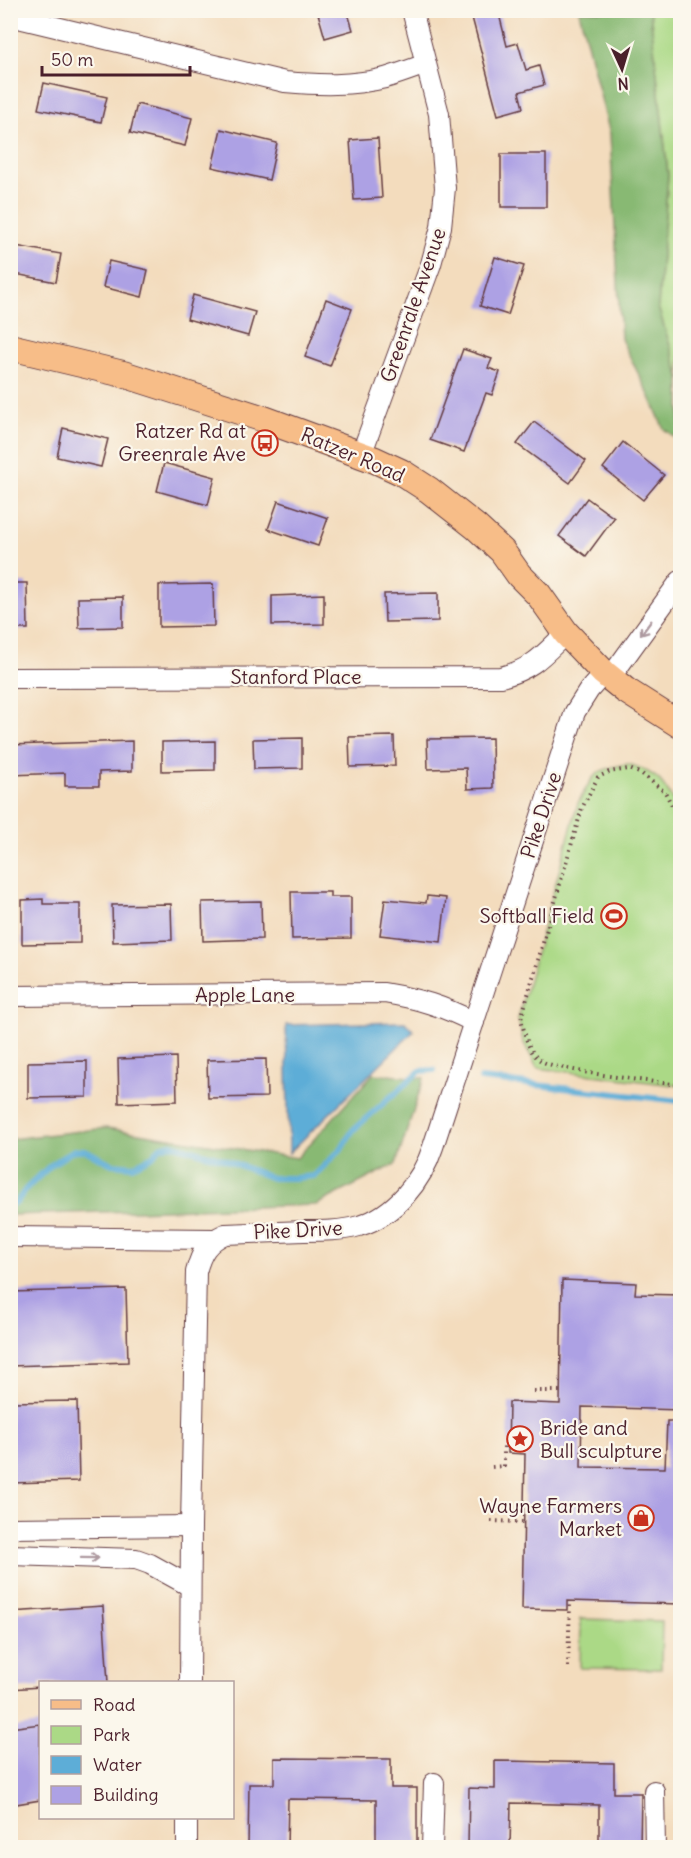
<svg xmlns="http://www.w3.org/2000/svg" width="691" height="1858" font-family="Delius,sans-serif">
<rect width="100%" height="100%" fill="#fbf7ec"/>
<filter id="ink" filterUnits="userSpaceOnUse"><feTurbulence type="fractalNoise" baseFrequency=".0167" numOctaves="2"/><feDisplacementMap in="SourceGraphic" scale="12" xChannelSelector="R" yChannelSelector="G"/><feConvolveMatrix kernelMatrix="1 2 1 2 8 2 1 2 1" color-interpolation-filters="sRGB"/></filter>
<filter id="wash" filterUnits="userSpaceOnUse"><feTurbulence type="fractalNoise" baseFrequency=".008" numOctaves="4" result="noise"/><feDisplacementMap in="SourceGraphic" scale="24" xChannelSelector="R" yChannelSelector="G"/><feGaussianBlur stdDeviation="1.35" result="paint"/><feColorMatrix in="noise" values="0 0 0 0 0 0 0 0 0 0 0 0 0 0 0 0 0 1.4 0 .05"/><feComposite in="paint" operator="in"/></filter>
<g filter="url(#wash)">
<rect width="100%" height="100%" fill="#f3dcbd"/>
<!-- green -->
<g fill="#abd986" stroke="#7a7c58" stroke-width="1.5">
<path d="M 650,11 L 680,11 L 680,378 L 658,307 L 668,175 Z"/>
<path d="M 628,764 C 660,773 665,785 680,813 L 680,1086 L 537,1068 L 523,1041 L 518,1019 L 578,803 C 595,773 593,770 628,764 Z"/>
<path d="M 581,1619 L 662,1621 L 661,1669 L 580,1668 Z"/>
</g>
<!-- forest -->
<g fill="#88b973" stroke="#696c4f" stroke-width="1.5">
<path d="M 579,11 L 650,11 L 668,175 L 658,307 L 680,378 L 680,441 L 664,429 L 650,397 L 621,339 L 610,134 Z"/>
<path d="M 373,1074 L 424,1078 L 396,1164 L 316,1205 L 11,1215 L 11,1139 L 107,1128 L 297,1158 Z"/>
</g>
<!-- water -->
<path fill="#5dadd7" stroke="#546681" stroke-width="1.5" d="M 405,1022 L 414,1031 L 289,1153 L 286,1025 Z"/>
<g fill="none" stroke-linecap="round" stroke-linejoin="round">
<!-- stream -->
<g stroke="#5dadd7" stroke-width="6">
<path d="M 481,1079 L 680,1101"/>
<path d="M 10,1204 L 16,1203 L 26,1189 L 51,1165 L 74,1150 L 85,1150 L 112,1164 L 133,1166 L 153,1156 L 160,1147 L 171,1144 L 223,1159 L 272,1178 L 295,1178 L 314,1176 L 342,1148 L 353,1130 L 420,1071 L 434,1070"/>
</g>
</g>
<g id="blocks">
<!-- building -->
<g fill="#ada1e4">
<path d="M 317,10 L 347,10 L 353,30 L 325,38 Z"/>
<path d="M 470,10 L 498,10 L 507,46 L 518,43 L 526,70 L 539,66 L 544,85 L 519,92 L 523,108 L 498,115 Z"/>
<path d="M 44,83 L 107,97 L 101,122 L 38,109 Z"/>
<path d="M 137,104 L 192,118 L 185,146 L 130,133 Z"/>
<path d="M 221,129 L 277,143 L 269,180 L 212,167 Z"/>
<path d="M 378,138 L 382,198 L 354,200 L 350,140 Z"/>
<rect x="501" y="154" width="45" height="53"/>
<path d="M 10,245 L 61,254 L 56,282 L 10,273 Z"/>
<path d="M 495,257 L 524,266 L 508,315 L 480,306 Z"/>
<path d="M 109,261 L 148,270 L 142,297 L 103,287 Z"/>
<path d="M 193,295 L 255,312 L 248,336 L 187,319 Z"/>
<path d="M 326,299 L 352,309 L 330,366 L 305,357 Z"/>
<path d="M 463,349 L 492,359 L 488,368 L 500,372 L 492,395 L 486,393 L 464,452 L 430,440 Z"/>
<path d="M 534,422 L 586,461 L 570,483 L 517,444 Z"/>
<path d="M 63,428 L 108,439 L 101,467 L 57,457 Z"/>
<path d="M 623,442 L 664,475 L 643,500 L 603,468 Z"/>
<path d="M 164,463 L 215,477 L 208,505 L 157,491 Z"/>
<path d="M 587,498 L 614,518 L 586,556 L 559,536 Z"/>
<path d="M 278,501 L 328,518 L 318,546 L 268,529 Z"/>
<path d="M 10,583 L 27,583 L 28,629 L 10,629 Z"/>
<path d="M 213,584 L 214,626 L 159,627 L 159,585 Z"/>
<path d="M 438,593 L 438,621 L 385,622 L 384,594 Z"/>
<path d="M 324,594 L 324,624 L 272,625 L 272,596 Z"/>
<path d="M 123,597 L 123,627 L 79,628 L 78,598 Z"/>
<path d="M 394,736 L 395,766 L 350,767 L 349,737 Z"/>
<path d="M 302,738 L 302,768 L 254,769 L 253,739 Z"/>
<path d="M 492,738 L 493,788 L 467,789 L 466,768 L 428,769 L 427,739 Z"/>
<path d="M 132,741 L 132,771 L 99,772 L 99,786 L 65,786 L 65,773 L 10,775 L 10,745 Z"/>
<path d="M 215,741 L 215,770 L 162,771 L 162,742 Z"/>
<path d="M 291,892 L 330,892 L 330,897 L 351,897 L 351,938 L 292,939 Z"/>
<path d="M 427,896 L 446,898 L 441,942 L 380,935 L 385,899 L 426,903 Z"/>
<path d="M 43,899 L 43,904 L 80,904 L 80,943 L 22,944 L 22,900 Z"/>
<path d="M 261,901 L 262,939 L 203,941 L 202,902 Z"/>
<path d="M 171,904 L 172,940 L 113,942 L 112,905 Z"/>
<path d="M 176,1057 L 177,1101 L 119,1103 L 118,1059 Z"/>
<path d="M 266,1059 L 267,1097 L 208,1098 L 207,1060 Z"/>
<path d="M 87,1061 L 87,1097 L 28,1098 L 28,1062 Z"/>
<path d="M 562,1280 L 636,1283 L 635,1294 L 681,1295 L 681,1410 L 582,1407 L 581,1467 L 665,1468 L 667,1421 L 681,1421 L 681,1604 L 567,1601 L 567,1610 L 522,1609 L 525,1454 L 508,1453 L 509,1402 L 560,1404 Z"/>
<path d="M 126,1289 L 128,1362 L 10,1366 L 10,1292 Z"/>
<path d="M 77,1401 L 79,1481 L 10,1483 L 10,1402 Z"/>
<path d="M 103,1606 L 108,1683 L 40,1683 L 40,1687 L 10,1689 L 10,1612 Z"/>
<path d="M 40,1724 L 40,1800 L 10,1805 L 10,1728 Z"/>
<path d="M 274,1758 L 391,1759 L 391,1788 L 417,1788 L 417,1848 L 376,1848 L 376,1800 L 288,1799 L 287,1848 L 248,1848 L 249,1784 L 274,1784 Z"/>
<path d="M 495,1761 L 614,1763 L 614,1793 L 641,1793 L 640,1848 L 599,1848 L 599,1805 L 511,1803 L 510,1848 L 468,1848 L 469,1788 L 495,1789 Z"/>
</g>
</g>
</g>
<g filter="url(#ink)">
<use href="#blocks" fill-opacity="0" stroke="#633b41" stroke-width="1.5"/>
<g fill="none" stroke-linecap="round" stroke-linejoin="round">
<!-- minor casing -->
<g stroke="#633b41" stroke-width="22">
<g id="minor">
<path d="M 10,16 L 285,82 C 319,85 352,86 385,78 C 399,74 412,69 426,64"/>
<path d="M 361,455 L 431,264 L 441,227 L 445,188 L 439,114 L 412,10"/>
<path d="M 10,678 L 501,677 C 533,669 543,655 566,633"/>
<path d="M 610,678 L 680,581"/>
<path d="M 10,996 L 384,993 C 420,999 442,1006 474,1022"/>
<path d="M 10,1237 L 214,1239"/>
<path d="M 10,1528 L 191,1526"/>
<path d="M 10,1555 L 136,1559 L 150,1564 L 190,1586"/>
<path d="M 190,1682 L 191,1526 L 196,1272 C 201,1253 207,1242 225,1234 C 251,1233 277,1232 304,1231 C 322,1231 341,1231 359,1226 C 395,1215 422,1181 433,1147 L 575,712 L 589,690 L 604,673"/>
<path d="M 654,1791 L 655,1848"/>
<path d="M 187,1848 L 187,1818"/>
<path d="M 432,1848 L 434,1783"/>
</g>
</g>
<!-- major casing -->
<g stroke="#633b41" stroke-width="28">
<path id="major" d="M 10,347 L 123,374 L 261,418 L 375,460 L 401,472 L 429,490 L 476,527 L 502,551 L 519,575 L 539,595 L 566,633 L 604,673 L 625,690 L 680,725"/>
</g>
<!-- path -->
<g stroke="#633b41" stroke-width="4" stroke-dasharray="1.5 4.5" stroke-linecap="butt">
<path d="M 680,821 L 665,792 L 642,774 L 629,769 L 609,772 L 598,777 L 582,808 L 521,1019 C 525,1033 527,1051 540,1060 C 553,1071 657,1082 680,1085"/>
<path d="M 534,1391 L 560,1391"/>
<path d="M 492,1467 L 504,1466 L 504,1446 L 508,1446"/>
<path d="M 491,1521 L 524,1522"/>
<path d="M 568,1667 L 570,1601"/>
</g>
<!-- minor -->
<use href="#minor" stroke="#fff" stroke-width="20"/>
<!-- major -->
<use href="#major" stroke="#f7bd88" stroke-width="26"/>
</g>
<!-- one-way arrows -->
<defs><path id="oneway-shaft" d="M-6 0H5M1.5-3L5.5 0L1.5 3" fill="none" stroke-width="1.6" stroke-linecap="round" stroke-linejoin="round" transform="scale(1.5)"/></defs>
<g stroke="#ae9aa0">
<use href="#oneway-shaft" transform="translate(646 628) rotate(126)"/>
<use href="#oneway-shaft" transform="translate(90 1558) rotate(1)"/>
</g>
</g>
<!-- icons -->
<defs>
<g id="bus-ring" transform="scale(1.35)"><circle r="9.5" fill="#fbf7ec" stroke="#c8321e" stroke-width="1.5"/><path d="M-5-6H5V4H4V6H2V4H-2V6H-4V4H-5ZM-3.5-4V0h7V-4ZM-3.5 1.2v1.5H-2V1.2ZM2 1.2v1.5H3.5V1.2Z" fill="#c8321e"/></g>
<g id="stadium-ring" transform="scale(1.35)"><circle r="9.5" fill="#fbf7ec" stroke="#c8321e" stroke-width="1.5"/><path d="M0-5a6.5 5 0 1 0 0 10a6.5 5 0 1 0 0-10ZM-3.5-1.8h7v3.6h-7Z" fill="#c8321e"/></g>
<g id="sight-ring" transform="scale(1.35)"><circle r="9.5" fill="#fbf7ec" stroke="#c8321e" stroke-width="1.5"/><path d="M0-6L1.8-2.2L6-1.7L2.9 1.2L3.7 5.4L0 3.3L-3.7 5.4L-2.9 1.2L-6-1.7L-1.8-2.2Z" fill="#c8321e"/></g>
<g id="shop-ring" transform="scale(1.35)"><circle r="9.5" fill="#fbf7ec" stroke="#c8321e" stroke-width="1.5"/><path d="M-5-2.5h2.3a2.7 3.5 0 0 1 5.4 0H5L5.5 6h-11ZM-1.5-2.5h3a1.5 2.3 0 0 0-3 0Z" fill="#c8321e"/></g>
</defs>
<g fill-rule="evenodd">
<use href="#bus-ring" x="265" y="443"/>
<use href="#stadium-ring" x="614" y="916"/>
<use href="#sight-ring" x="520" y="1439"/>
<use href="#shop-ring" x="641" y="1518"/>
</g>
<g text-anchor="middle" stroke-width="4.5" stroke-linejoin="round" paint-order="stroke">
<!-- street labels -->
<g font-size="20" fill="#4a1f2b" stroke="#fbf7ec">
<text transform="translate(413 305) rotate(-71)" y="7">Greenrale Avenue</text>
<text transform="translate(353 455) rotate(23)" y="7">Ratzer Road</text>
<text x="296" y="684">Stanford Place</text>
<text transform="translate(541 815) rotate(-72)" y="7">Pike Drive</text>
<text x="245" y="1002">Apple Lane</text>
<text transform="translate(298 1230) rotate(-3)" y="7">Pike Drive</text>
</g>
<!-- poi labels -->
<g font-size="20" fill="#4a1f2b" stroke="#fbf7ec" text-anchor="end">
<text x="246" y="438">Ratzer Rd at<tspan x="246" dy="23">Greenrale Ave</tspan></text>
<text x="594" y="923">Softball Field</text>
<text x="540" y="1435" text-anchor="start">Bride and<tspan x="540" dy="23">Bull sculpture</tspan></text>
<text x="622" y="1513">Wayne Farmers<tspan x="622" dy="23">Market</tspan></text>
</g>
</g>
<!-- margin -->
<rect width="691" height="1858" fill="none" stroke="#fbf7ec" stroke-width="36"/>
<!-- legend -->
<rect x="39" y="1681" width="195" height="138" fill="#fbf7ec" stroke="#b4a19f" stroke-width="1.5"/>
<rect x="51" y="1700" width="30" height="9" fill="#f7bd88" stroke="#b4a19f" stroke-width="1.5"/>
<text x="93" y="1711" font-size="18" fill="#4a1f2b">Road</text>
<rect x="51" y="1726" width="30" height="18" fill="#abd986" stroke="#b4a19f" stroke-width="1.5"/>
<text x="93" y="1741" font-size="18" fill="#4a1f2b">Park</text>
<rect x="51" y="1756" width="30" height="18" fill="#5dadd7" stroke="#b4a19f" stroke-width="1.5"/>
<text x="93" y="1771" font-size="18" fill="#4a1f2b">Water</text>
<rect x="51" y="1786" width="30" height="18" fill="#ada1e4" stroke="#b4a19f" stroke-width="1.5"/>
<text x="93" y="1801" font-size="18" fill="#4a1f2b">Building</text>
<!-- north arrow -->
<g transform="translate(622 69) rotate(176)" stroke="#fbf7ec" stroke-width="4.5" paint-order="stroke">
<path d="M0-4.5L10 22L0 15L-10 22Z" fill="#4a1f2b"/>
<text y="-9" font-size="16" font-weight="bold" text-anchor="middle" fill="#4a1f2b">N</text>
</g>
<!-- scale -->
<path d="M42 66v9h148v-9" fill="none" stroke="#4a1f2b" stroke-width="3"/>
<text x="51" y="66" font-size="18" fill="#4a1f2b" stroke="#fbf7ec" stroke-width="4.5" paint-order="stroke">50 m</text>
</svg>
